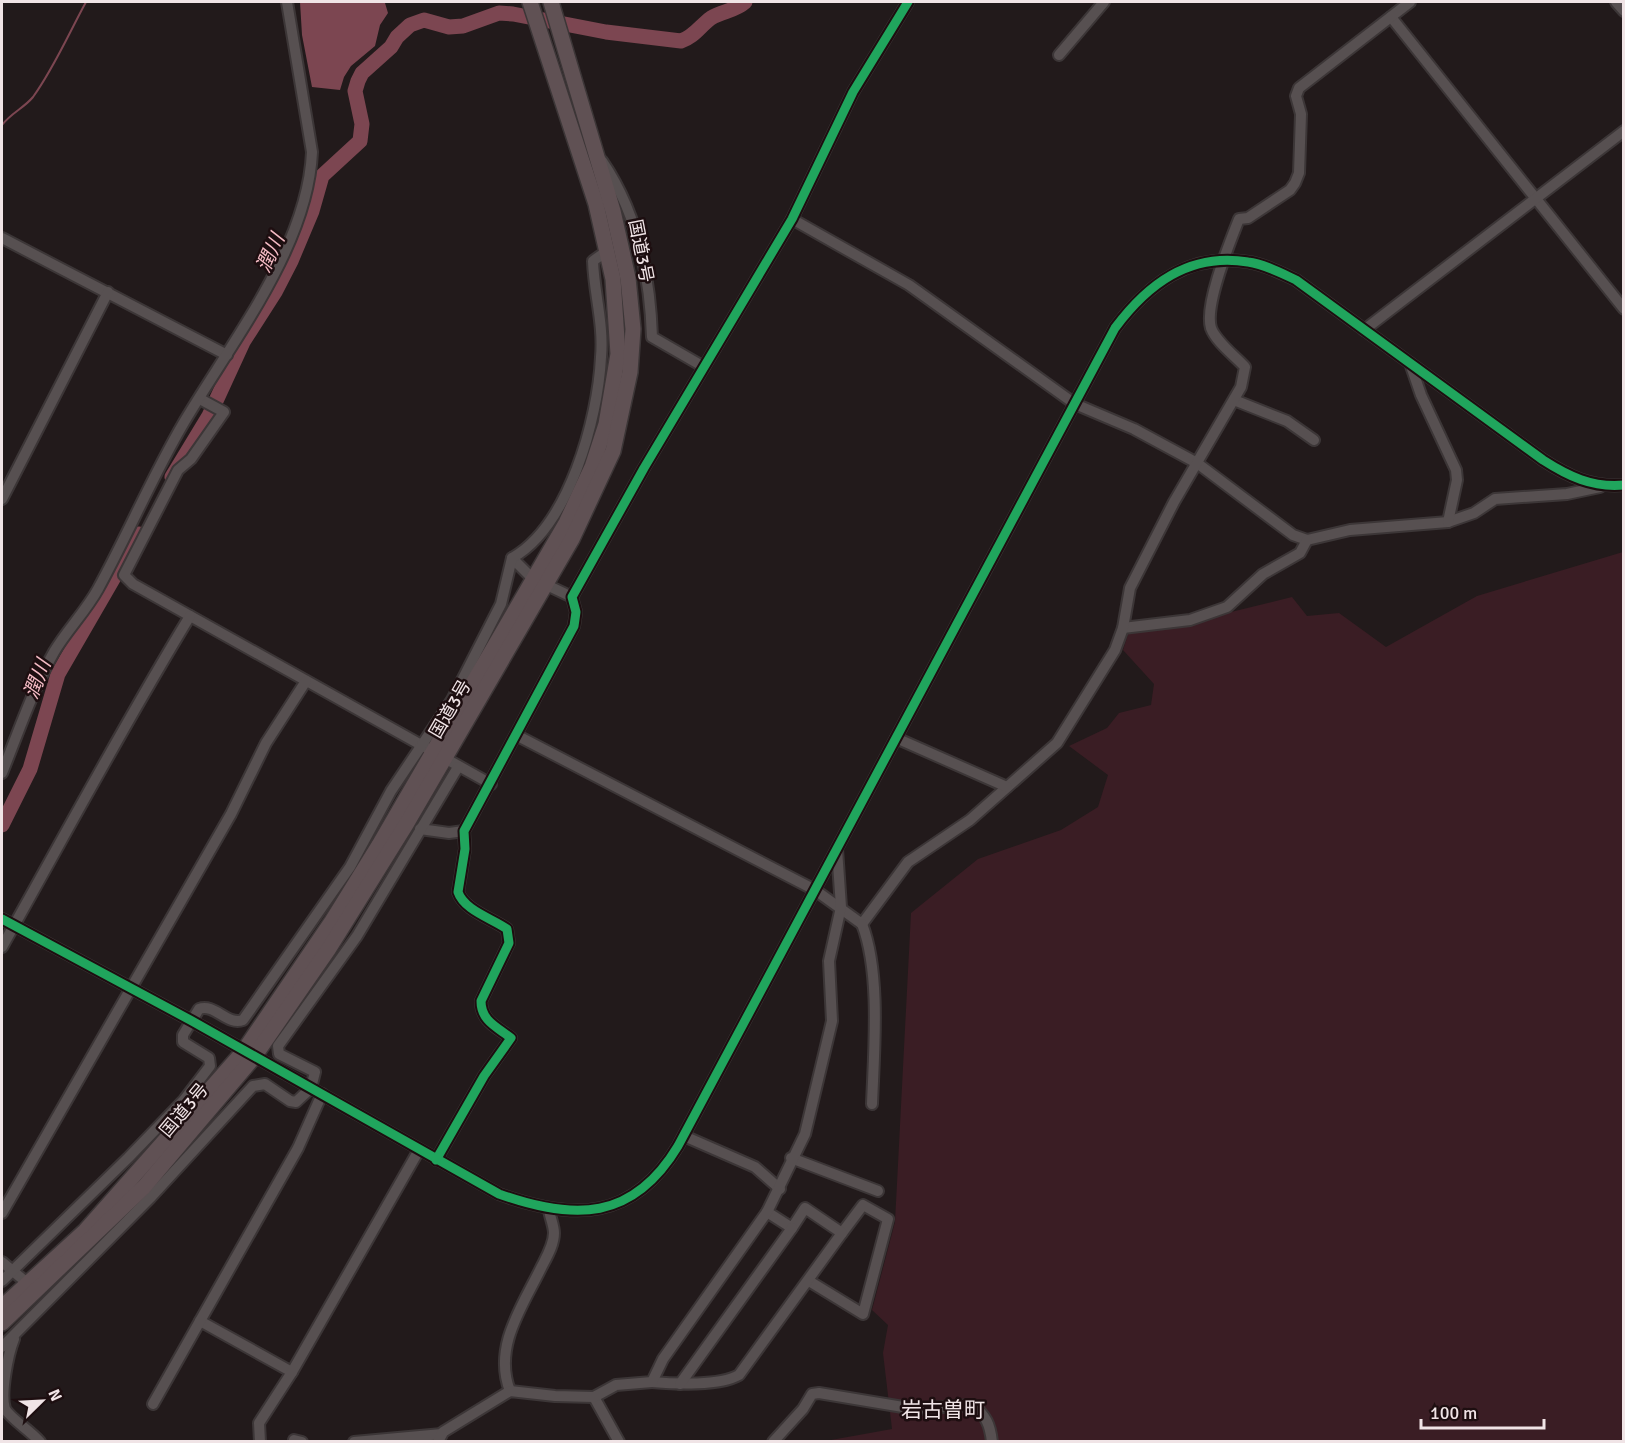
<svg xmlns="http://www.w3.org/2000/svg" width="1625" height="1443" font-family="Signika,'Noto Sans JP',sans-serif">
<rect width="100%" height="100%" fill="#221a1b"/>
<!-- green -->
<path fill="#3a1d24" d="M 1623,552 L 1623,1441 L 820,1442 L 892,1429 L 883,1353 L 888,1325 L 872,1310 L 895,1222 L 911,913 L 978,859 L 1061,830 L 1098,807 L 1108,775 L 1069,746 L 1107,728 L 1119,713 L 1151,705 L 1154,684 L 1123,650 L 1128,634 L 1186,623 L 1292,597 L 1307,616 L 1339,613 L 1386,647 L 1477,596 Z"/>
<!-- water -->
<path fill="#7c4651" d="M 300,2 L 390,2 L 385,3 L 388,13 L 380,25 L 375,46 L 351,66 L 344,77 L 340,90 L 312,87 L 302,35 Z"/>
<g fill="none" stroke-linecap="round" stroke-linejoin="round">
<!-- stream -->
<path stroke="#7c4651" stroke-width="2" d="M 2,125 C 11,113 24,108 33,97 C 54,68 69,33 86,2"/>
<!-- river -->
<g stroke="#7c4651" stroke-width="15">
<path d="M 172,477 L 209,416 L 243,342 L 275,292 L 291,261 L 312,211 L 322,176 L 360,141 L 362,124 L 355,91 L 358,81 L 362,73 L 391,47 L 397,37 L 410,25 L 424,20 L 449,27 L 463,26 L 499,13 L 513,14 L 606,32 L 681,41 C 694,37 700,26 711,18 C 723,11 735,11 745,2"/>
<path d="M 2,825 L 30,769 L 58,674 L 139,534"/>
</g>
<!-- minor casing -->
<g stroke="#3c3637" stroke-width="14">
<g id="minor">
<path d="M 1616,2 L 1624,11"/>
<path d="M 1391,17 L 1624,309"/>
<path d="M 1059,55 L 1104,2"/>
<path d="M 602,161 C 637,212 650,276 652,337 L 704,367"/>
<path d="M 792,219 L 909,285 L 1075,404 L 1134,429 L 1197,463 L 1293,535 L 1307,540 L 1350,530 L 1448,522 L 1474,513 L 1495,499 L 1567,494 L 1600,487"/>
<path d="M 2,238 L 227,355"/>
<path d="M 1364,330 L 1624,131"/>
<path d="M 1410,363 L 1421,395 L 1456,470 L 1457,480 L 1448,522"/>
<path d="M 200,399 L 224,412 L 191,459 L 178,470 L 124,575 L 133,584 L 491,784"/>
<path d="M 1234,400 L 1287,421 L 1314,440"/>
<path d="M 2,499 L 108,292"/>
<path d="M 512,558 L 532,578 L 572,597"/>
<path d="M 1123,628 L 1190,620 L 1227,607 L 1263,574 L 1300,553 L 1307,540"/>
<path d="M 516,735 L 815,890 L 862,924 L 908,862 L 970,820 L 1057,743 L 1115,650 L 1123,628 L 1130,588 L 1174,502 L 1241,387 L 1245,367 C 1235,356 1216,342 1211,328 C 1204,305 1230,242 1239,219 L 1248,218 L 1290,190 L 1295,183 L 1299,173 L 1301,114 L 1296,96 L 1299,88 L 1410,2"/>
<path d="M 896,738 L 1007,787"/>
<path d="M 2,773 C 18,733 33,689 54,652 C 67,630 86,611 98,589 C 128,534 152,477 183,424 C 230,344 308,247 312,152 L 287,2"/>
<path d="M 420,829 L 449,833 L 464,831"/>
<path d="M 2,919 L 192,1021 L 499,1194 C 574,1221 633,1221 678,1146 L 1115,328 C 1147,285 1189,252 1248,262 C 1264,264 1281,273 1296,280 L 1543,460 C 1568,476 1592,488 1624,485"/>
<path d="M 862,924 C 881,973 874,1051 872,1104"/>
<path d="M 2,947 C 64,837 124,724 190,616"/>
<path d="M 684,1136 L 755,1167 L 780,1189"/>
<path d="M 791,1158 L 878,1191"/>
<path d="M 436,1160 L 484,1076 L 511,1038 C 497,1027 481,1021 481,1001 L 509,943 L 507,929 C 491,918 464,910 458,892 L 465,849 L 464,831 L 574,626 L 576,612 L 572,597 L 644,468 L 792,219 L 853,92 L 908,2"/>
<path d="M 2,1213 L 231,814 L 266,743 L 306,681"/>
<path d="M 2,1262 L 32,1287"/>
<path d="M 2,1281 L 128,1158 L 184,1100 L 210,1066 L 209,1058 L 183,1042 L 183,1035 L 199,1009 C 215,1003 227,1026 243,1020 L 350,867 L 391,791 L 452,700 L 501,604 L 512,558 C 569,526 598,419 601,357 C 604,324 594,293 593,261 L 607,251"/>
<path d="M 809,1281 L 863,1314 L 888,1219 L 863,1205 L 842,1233"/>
<path d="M 200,1321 L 292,1372"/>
<path d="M 14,1339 C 8,1354 0,1394 5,1409 C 11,1419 31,1431 40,1442"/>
<path d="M 2,1347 L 150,1198 L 253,1086 L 265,1084 L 290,1101 L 296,1102 L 311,1088 L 315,1072 L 279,1054 L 278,1046 L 357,936 L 458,767"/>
<path d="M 652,1382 C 675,1384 720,1386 739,1375 L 842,1233 L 805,1208 L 792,1228 L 767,1212"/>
<path d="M 680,1384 L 792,1228"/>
<path d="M 510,1391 C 493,1347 522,1307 541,1268 C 546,1258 554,1245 554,1233 C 554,1226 550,1217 549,1210"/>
<path d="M 594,1397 L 619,1442"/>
<path d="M 153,1404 L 298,1148 L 322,1094"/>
<path d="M 294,1440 L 302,1442"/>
<path d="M 260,1442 L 259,1423 L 292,1372 L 419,1150"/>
<path d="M 354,1442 L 442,1434"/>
<path d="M 438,1442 L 443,1432 L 510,1391 L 555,1396 L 594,1397 L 616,1385 L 652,1382 L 663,1359 L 767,1212 L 805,1134 L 832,1021 L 829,961 L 841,907 L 837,849"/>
<path d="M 773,1442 L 803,1409 L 812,1394 L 819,1393 L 915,1409 L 973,1405 C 986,1416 990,1424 992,1442"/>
</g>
</g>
<!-- highway casing -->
<g stroke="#3c3637" stroke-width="18">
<g id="highway">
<path d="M 2,1307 L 85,1231 L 243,1052 L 332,921 L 379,845 L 566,523 L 592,467 L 606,424 L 618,354 L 613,279 L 596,204 L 530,2"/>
<path d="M 2,1323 L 144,1187 L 254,1057 L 328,950 L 407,823 L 572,539 L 613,451 L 630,372 L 633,329 L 628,278 L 613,211 L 551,2"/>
</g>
</g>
<!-- minor -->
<use href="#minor" stroke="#575051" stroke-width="10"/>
<!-- highway -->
<use href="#highway" stroke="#605154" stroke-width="15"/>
<!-- cycleway casing -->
<g stroke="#1d0e10" stroke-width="13">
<g id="cycleway">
<path d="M 2,919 L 192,1021 L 499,1194 C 574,1221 633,1221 678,1146 L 1115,328 C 1147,285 1189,252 1248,262 C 1264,264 1281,273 1296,280 L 1543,460 C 1568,476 1592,488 1624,485"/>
<path d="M 436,1160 L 484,1076 L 511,1038 C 497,1027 481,1021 481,1001 L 509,943 L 507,929 C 491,918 464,910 458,892 L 465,849 L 464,831 L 574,626 L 576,612 L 572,597 L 644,468 L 792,219 L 853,92 L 908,2"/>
</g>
</g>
<!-- cycleway -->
<use href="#cycleway" stroke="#20a55d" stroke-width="9"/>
</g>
<g text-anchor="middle" stroke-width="5" stroke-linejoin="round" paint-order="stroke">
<!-- street labels -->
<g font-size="18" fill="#f0e4e6" stroke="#1d0e10">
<text transform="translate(641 251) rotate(79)" y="6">国道3号</text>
<text transform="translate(450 709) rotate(-60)" y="6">国道3号</text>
<text transform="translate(184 1110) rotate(-50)" y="6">国道3号</text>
</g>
<!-- water labels -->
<g font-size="20" font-style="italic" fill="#f4bbc4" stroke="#1d0e10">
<text transform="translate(270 253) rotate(-66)" y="7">潤川</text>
<text transform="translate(37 679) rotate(-69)" y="7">潤川</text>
</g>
<!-- quarter labels -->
<g font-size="21" fill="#f0e4e6" stroke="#1d0e10">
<text x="943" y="1417">岩古曽町</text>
</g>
</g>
<!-- border -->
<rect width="1625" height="1443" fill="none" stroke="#f0e4e6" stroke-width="6"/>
<!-- north arrow -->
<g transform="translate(42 1401) rotate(66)" stroke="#1d0e10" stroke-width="4.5" paint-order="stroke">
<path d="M0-4.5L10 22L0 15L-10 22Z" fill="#f0e4e6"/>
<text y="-9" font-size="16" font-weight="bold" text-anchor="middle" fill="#f0e4e6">N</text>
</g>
<!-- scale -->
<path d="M1421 1419v9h123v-9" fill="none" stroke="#f0e4e6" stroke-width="3"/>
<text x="1430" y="1419" font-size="18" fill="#f0e4e6" stroke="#1d0e10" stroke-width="4.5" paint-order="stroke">100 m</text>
</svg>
